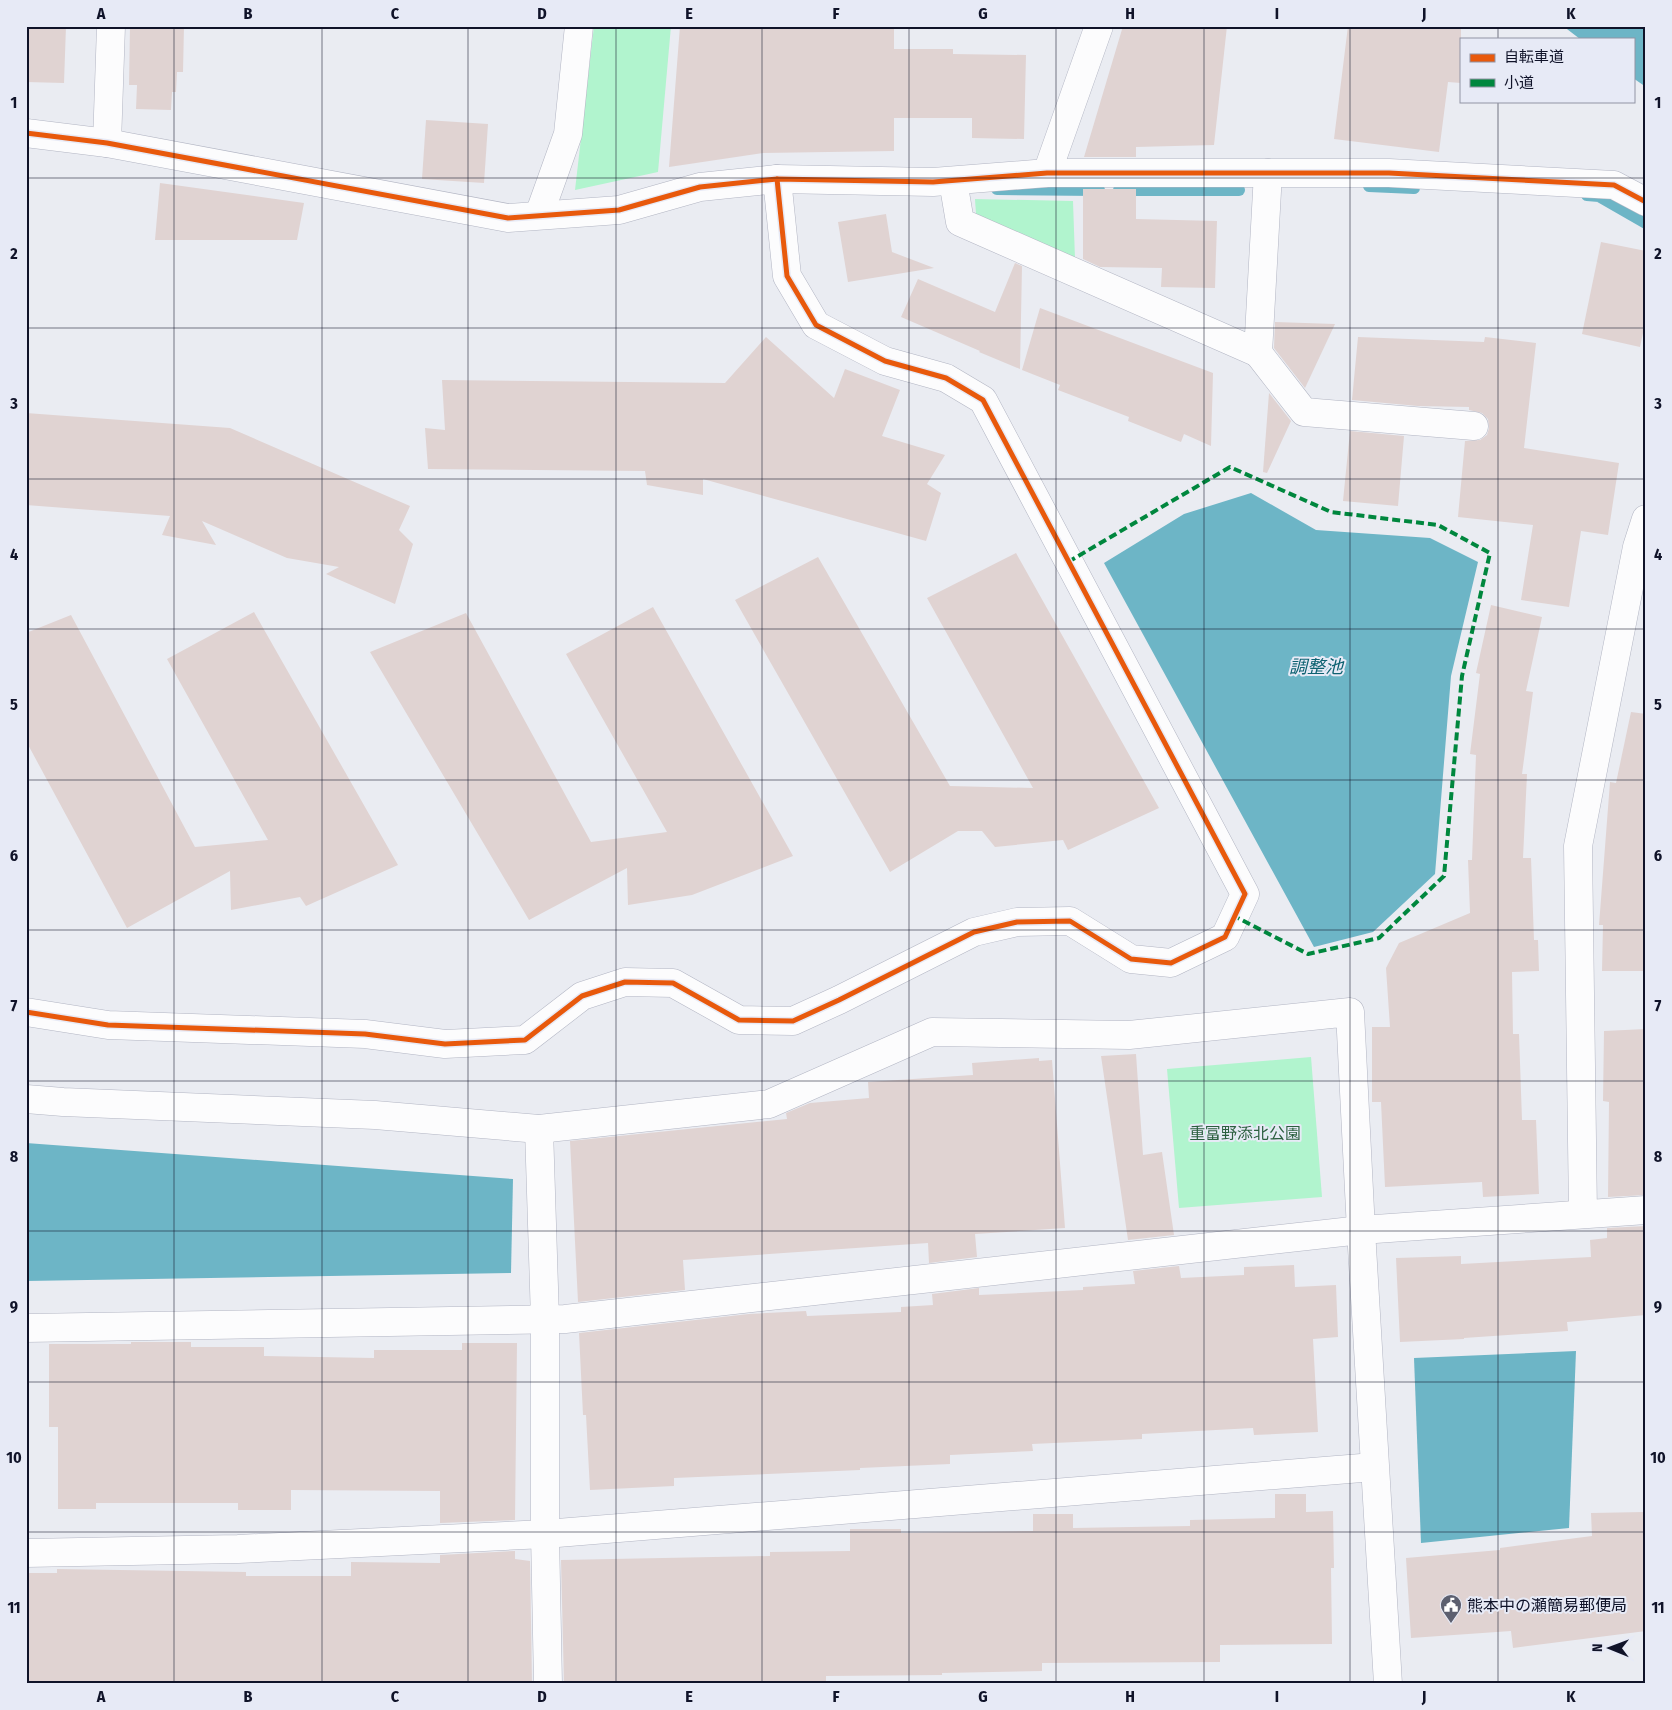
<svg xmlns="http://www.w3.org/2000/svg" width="1672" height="1710" font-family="'Fira Sans Condensed','Noto Sans JP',sans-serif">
<rect width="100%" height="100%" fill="#eaecf2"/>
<!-- green -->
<g fill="#b1f4ce">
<path d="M 594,26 L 671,26 L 658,172 L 575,190 Z"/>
<path d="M 975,199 L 1073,201 L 1075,259 L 976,214 Z"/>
<path d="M 1311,1057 L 1322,1197 L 1179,1208 L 1167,1069 Z"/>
</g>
<!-- water -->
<g fill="#6db5c6">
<path d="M 1563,26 L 1646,26 L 1646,87 L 1633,78 L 1633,39 L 1580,39 Z"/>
<path d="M 1251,493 L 1316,530 L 1430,538 L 1478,562 L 1451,676 L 1435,874 L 1373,932 L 1314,947 L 1104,563 L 1184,514 Z"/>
<path d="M 26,1143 L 513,1179 L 511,1273 L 26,1281 Z"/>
<path d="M 1576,1351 L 1569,1528 L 1421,1543 L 1414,1358 Z"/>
</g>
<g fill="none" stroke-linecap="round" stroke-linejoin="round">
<!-- stream -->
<g stroke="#6db5c6" stroke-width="12">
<path d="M 1369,186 L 1414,188"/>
<path d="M 997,189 L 1099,190"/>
<path d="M 1119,190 L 1239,190"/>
<path d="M 1587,195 L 1599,196 L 1646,223"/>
</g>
</g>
<!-- building -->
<g fill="#e0d3d2">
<path d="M 26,26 L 66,26 L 64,83 L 26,82 Z"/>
<path d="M 130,26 L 184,26 L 183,72 L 177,72 L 176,92 L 172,92 L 171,110 L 136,109 L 137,85 L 129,85 Z"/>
<path d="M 680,26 L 894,26 L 894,49 L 953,49 L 953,54 L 1026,55 L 1024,139 L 972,138 L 972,118 L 894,118 L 894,151 L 763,153 L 669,167 Z"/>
<path d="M 1123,26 L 1227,26 L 1214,145 L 1136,147 L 1136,157 L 1084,157 Z"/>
<path d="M 1348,26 L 1461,26 L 1461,83 L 1448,82 L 1439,152 L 1334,139 Z"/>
<path d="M 426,120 L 488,124 L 484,183 L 422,179 Z"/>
<path d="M 160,183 L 304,203 L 297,240 L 155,240 Z"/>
<path d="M 1083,189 L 1136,189 L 1136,219 L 1217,221 L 1215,288 L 1161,287 L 1162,268 L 1100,267 L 1083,259 Z"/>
<path d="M 886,214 L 892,252 L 934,268 L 848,282 L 838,222 Z"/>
<path d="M 1601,242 L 1646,251 L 1646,319 L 1640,347 L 1582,334 Z"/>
<path d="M 1015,263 L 1022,266 L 1020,369 L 979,352 L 980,351 L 901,317 L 918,279 L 995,312 Z"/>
<path d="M 1040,308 L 1213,373 L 1211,446 L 1184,434 L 1181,442 L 1128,421 L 1129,417 L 1058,390 L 1060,385 L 1022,370 Z"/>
<path d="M 1275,322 L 1335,324 L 1305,388 L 1274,348 Z"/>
<path d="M 766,337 L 834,398 L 845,369 L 900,390 L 882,436 L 945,455 L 927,484 L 941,493 L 926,541 L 703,479 L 703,495 L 647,485 L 645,471 L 428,469 L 425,428 L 445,430 L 442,380 L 725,383 Z"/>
<path d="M 1358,337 L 1484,342 L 1485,337 L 1536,343 L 1524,448 L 1619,463 L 1608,535 L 1581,531 L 1569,607 L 1521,600 L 1533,525 L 1458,517 L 1465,441 L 1480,440 L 1487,435 L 1489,428 L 1488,419 L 1482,413 L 1469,410 L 1469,407 L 1418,406 L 1352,400 Z"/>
<path d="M 1269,393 L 1291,421 L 1267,473 L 1263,472 Z"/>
<path d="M 26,413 L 230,428 L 410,506 L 399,530 L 413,544 L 395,604 L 326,574 L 339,567 L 287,558 L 202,521 L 216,545 L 162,535 L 170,516 L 26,505 Z"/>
<path d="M 1350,431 L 1404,436 L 1398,506 L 1343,501 Z"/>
<path d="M 1016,553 L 1159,808 L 1068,850 L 1063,840 L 995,847 L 982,831 L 958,831 L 890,872 L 735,600 L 818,557 L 950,786 L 1033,788 L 927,598 Z"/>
<path d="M 1491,605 L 1542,617 L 1526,691 L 1533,692 L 1522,774 L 1527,774 L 1523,858 L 1531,858 L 1534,940 L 1538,940 L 1539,971 L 1512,972 L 1513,1034 L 1519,1034 L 1522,1120 L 1536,1120 L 1539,1194 L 1483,1197 L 1482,1182 L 1385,1187 L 1381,1102 L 1372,1102 L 1372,1027 L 1390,1027 L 1386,968 L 1399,943 L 1470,913 L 1468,860 L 1472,860 L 1476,755 L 1470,754 L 1480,674 L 1476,673 Z"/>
<path d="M 653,607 L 793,856 L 692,895 L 628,905 L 627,868 L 529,920 L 370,652 L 466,613 L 591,842 L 667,832 L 566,654 Z"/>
<path d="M 254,612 L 398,865 L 306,906 L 300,897 L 231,910 L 230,871 L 127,928 L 26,741 L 26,633 L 71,615 L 195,847 L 268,840 L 167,659 Z"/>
<path d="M 1631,712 L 1646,714 L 1646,971 L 1602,971 L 1603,925 L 1599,925 L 1610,782 L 1616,783 Z"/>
<path d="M 1646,1029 L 1646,1195 L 1608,1197 L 1609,1102 L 1603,1101 L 1604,1031 Z"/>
<path d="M 1136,1054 L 1143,1155 L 1162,1152 L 1174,1235 L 1128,1240 L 1101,1056 Z"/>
<path d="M 1039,1058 L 1039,1061 L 1052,1060 L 1065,1228 L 975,1234 L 977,1257 L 929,1263 L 928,1243 L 683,1260 L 685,1290 L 578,1302 L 570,1141 L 787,1119 L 786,1113 L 810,1103 L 869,1098 L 868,1082 L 973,1075 L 972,1063 Z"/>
<path d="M 1646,1226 L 1646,1315 L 1567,1322 L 1568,1331 L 1464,1338 L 1464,1339 L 1400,1342 L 1396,1258 L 1461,1256 L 1461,1264 L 1591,1257 L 1590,1240 L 1607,1238 L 1607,1228 Z"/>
<path d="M 1294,1265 L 1295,1287 L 1336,1285 L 1338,1337 L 1313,1339 L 1318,1432 L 1254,1435 L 1253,1428 L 1142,1434 L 1142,1439 L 1032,1444 L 1033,1451 L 950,1455 L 950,1464 L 860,1468 L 860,1470 L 674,1478 L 674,1486 L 590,1490 L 586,1415 L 583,1415 L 579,1333 L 749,1314 L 806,1311 L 807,1316 L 901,1312 L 901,1307 L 933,1305 L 932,1294 L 979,1288 L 979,1295 L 1083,1290 L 1083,1287 L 1135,1284 L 1133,1271 L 1179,1266 L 1181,1278 L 1244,1275 L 1244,1267 Z"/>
<path d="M 131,1342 L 191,1342 L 191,1347 L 264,1347 L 264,1356 L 374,1358 L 374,1350 L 462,1350 L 462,1343 L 517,1343 L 515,1520 L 440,1523 L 440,1491 L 291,1490 L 291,1510 L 238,1510 L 238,1503 L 96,1503 L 96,1509 L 58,1509 L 58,1427 L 49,1427 L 49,1344 L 131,1344 Z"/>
<path d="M 1275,1494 L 1306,1494 L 1306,1512 L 1333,1511 L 1334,1568 L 1331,1568 L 1332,1644 L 1220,1645 L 1220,1662 L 1042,1663 L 1042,1671 L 942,1673 L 942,1675 L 826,1676 L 826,1684 L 564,1684 L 561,1560 L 770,1556 L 770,1552 L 850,1551 L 850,1529 L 901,1529 L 901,1533 L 1033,1531 L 1033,1514 L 1073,1514 L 1073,1528 L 1190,1526 L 1190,1520 L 1275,1518 Z"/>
<path d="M 1644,1512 L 1646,1631 L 1513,1648 L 1511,1631 L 1411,1638 L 1406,1558 L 1500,1550 L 1500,1548 L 1592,1536 L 1591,1513 Z"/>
<path d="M 515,1551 L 515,1559 L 530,1561 L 532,1684 L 26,1684 L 26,1573 L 57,1573 L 57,1569 L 246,1572 L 246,1576 L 351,1576 L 351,1562 L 440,1563 L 440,1555 Z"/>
</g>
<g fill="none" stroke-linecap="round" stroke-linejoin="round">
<!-- street casing -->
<g stroke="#b2b5c3" stroke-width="29">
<g id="street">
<path d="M 26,133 L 107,143 L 508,218 L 619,210 L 700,187 L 777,179 L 933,182 L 1047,173 L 1389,173 L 1614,185 L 1646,202"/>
<path d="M 107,143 L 111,26"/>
<path d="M 1047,173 L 1099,26"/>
<path d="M 953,181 L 960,222 L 1258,353 L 1268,173"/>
<path d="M 539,215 L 568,134 L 579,26"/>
<path d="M 1258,353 L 1304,412 L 1474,426"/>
<path d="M 26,1012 L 108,1025 L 365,1034 L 445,1044 L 525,1040 L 582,996 L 625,982 L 673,983 L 739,1020 L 793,1021 L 839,1000 L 974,932 L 1017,922 L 1070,921 L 1131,959 L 1171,963 L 1225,937 L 1245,894 L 983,400 L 946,378 L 885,361 L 816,325 L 787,276 L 777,179"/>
<path d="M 26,1099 L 63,1102 L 375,1115 L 539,1129 L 769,1104 L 932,1032 L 1129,1035 L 1350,1012 L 1361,1230 L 1388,1684"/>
<path d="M 539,1129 L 545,1319 L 545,1534 L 548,1684"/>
<path d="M 1583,1214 L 1578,846 L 1637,547 L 1646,519"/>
<path d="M 26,1328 L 565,1319 L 1361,1230 L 1646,1210"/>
<path d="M 26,1553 L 238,1549 L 545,1534 L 1374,1467"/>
</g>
</g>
<!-- street -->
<use href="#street" stroke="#fcfcfd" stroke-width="28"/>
<!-- quiet -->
<path stroke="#00873e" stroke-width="4" stroke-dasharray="8 4" stroke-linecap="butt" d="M 1068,562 L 1230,467 L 1331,512 L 1438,525 L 1490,553 L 1462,676 L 1444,876 L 1379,938 L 1308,954 L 1234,916"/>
<!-- cycleway casing -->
<g stroke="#e7eaf6" stroke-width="8">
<g id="cycleway">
<path d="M 26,133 L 107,143 L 508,218 L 619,210 L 700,187 L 777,179 L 933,182 L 1047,173 L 1389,173 L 1614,185 L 1646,202"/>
<path d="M 26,1012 L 108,1025 L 365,1034 L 445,1044 L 525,1040 L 582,996 L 625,982 L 673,983 L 739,1020 L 793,1021 L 839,1000 L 974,932 L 1017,922 L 1070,921 L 1131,959 L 1171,963 L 1225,937 L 1245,894 L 983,400 L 946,378 L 885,361 L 816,325 L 787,276 L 777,179"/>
</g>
</g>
<!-- cycleway -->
<use href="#cycleway" stroke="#e8590c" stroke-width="5"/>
</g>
<!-- grid -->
<path fill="none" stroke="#101329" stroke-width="1" stroke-opacity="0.55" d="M 174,26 L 174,1684M 322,26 L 322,1684M 468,26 L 468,1684M 616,26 L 616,1684M 762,26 L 762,1684M 909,26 L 909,1684M 1056,26 L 1056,1684M 1204,26 L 1204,1684M 1350,26 L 1350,1684M 1498,26 L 1498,39M 1498,101 L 1498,1684M 26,178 L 1646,178M 26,328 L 1646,328M 26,479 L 1646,479M 26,629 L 1646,629M 26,780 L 1646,780M 26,930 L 1646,930M 26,1081 L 1646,1081M 26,1231 L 1646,1231M 26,1382 L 1646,1382M 26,1532 L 1646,1532"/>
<!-- icons -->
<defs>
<g id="civic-pin" transform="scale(1.125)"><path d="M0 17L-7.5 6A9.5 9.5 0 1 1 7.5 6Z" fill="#5c5f6f" stroke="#e7eaf6"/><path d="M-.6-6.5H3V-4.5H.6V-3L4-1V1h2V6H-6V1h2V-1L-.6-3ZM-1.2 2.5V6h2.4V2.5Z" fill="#fff"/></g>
</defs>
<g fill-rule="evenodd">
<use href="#civic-pin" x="1451" y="1605"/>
</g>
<g text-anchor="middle" stroke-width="4" stroke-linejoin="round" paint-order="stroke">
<!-- park labels -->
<g font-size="16" fill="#2b5f3f" stroke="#e7eaf6">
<text x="1245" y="1139">重富野添北公園</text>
</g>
<!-- poi labels -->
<g font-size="16" fill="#101329" stroke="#e7eaf6" text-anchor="start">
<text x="1467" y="1611">熊本中の瀬簡易郵便局</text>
</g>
<!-- water labels -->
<g font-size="18" font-style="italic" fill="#0d6171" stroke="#e7eaf6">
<text x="1316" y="673">調整池</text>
</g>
</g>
<!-- border -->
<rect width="1672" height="1710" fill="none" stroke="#e7eaf6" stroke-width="55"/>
<!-- legend -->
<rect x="1460" y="38" width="175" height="65" fill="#e7eaf6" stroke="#9194a4"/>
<rect x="1470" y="54" width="25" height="8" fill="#e8590c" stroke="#9194a4"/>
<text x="1504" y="62" font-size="15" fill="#101329">自転車道</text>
<rect x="1470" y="79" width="25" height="8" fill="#00873e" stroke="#9194a4"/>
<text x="1504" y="88" font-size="15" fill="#101329">小道</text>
<!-- north arrow -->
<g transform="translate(1610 1648) rotate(271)" stroke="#e7eaf6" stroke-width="4" paint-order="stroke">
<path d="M0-4L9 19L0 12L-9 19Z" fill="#101329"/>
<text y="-8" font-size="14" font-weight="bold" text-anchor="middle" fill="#101329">N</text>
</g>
<rect x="28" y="28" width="1616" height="1654" fill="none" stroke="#101329" stroke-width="2"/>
<g font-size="16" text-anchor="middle" font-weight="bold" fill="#101329">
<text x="101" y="19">A</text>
<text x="248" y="19">B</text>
<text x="395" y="19">C</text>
<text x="542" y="19">D</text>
<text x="689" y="19">E</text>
<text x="836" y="19">F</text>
<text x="983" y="19">G</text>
<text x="1130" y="19">H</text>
<text x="1277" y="19">I</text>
<text x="1424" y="19">J</text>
<text x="1571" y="19">K</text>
<text x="14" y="108">1</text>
<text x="1658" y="108">1</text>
<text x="14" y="259">2</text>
<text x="1658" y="259">2</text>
<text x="14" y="409">3</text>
<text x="1658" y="409">3</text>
<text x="14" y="560">4</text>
<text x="1658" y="560">4</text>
<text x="14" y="710">5</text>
<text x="1658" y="710">5</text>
<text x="14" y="861">6</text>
<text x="1658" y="861">6</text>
<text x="14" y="1011">7</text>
<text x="1658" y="1011">7</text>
<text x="14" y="1162">8</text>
<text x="1658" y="1162">8</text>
<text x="14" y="1312">9</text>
<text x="1658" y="1312">9</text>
<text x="14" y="1463">10</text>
<text x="1658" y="1463">10</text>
<text x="14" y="1613">11</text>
<text x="1658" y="1613">11</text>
<text x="101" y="1702">A</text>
<text x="248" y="1702">B</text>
<text x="395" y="1702">C</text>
<text x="542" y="1702">D</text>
<text x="689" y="1702">E</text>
<text x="836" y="1702">F</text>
<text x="983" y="1702">G</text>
<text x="1130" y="1702">H</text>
<text x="1277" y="1702">I</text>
<text x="1424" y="1702">J</text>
<text x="1571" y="1702">K</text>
</g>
</svg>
